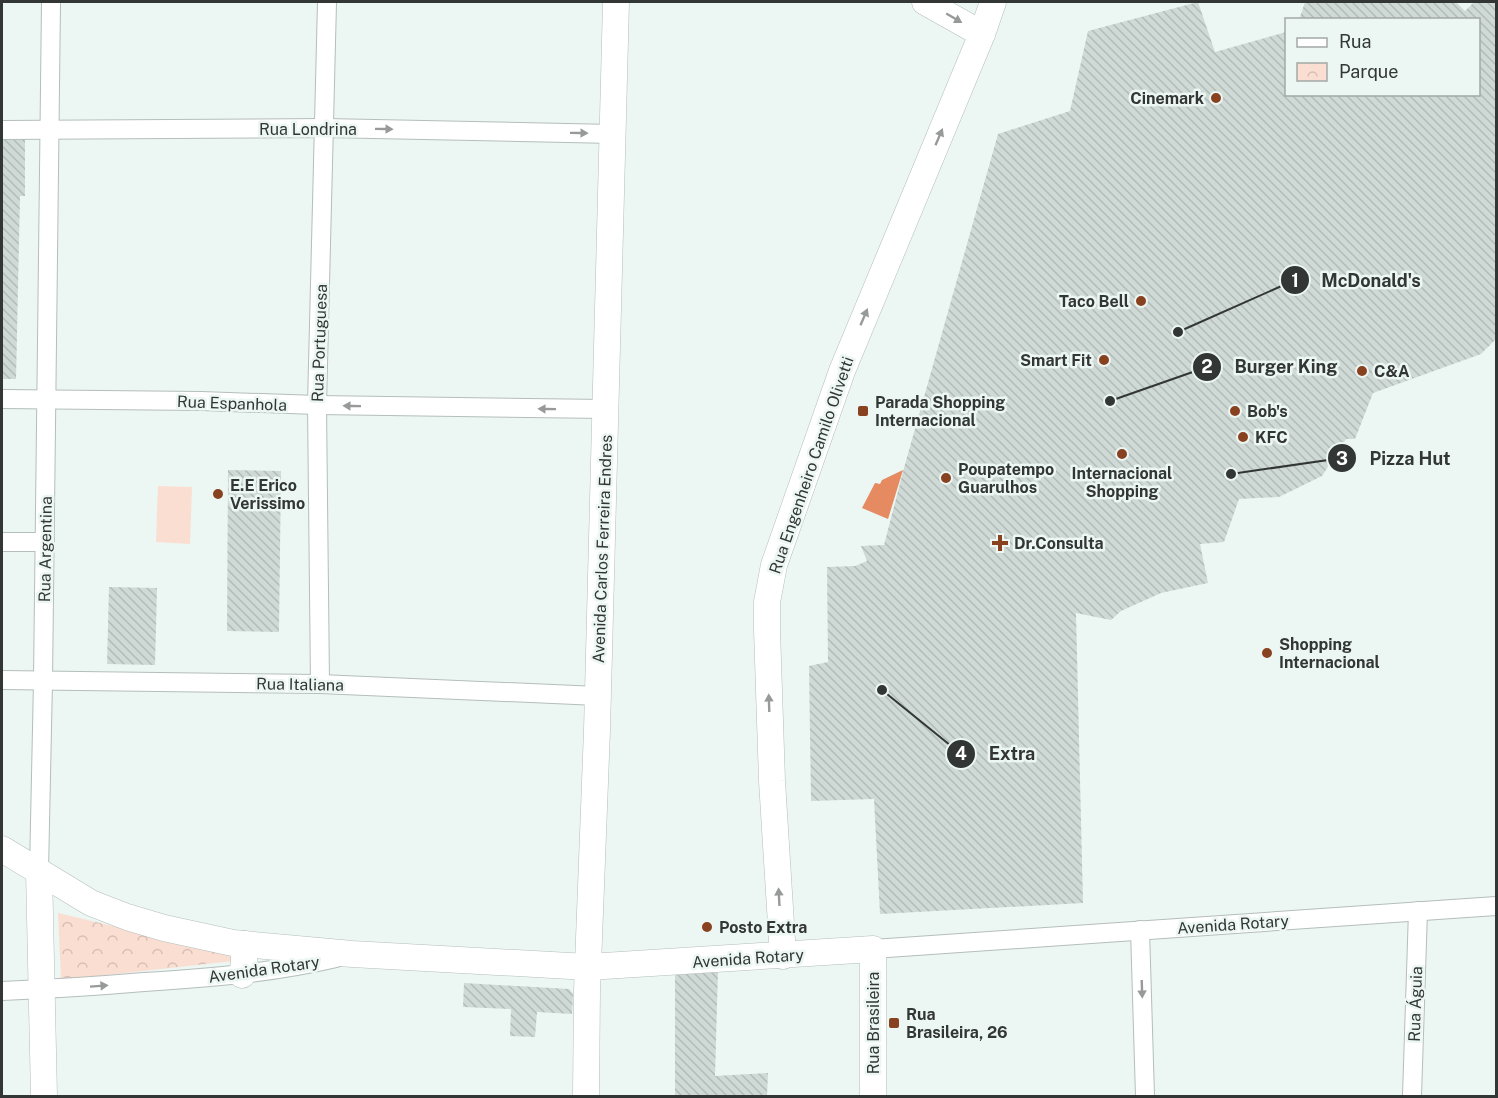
<svg xmlns="http://www.w3.org/2000/svg" width="1498" height="1098" font-family="'Public Sans',sans-serif">
<defs>
<pattern id="park-crowns" width="20" height="18" patternUnits="userSpaceOnUse" patternTransform="scale(1.5)"><rect width="20" height="18" fill="#faded2"/><path d="M2 6a3 3 0 1 1 6 0M12 15a3 3 0 1 1 6 0" fill="none" stroke="#d7bfb5"/></pattern>
<pattern id="building-back-hatch" width="6" height="6" patternUnits="userSpaceOnUse" patternTransform="scale(1.5)"><rect width="6" height="6" fill="#cfd9d6"/><path d="M-1 5l2 2M0 0l6 6M5-1l2 2" fill="none" stroke="#b2bbb8"/></pattern>
</defs>
<rect width="100%" height="100%" fill="#ecf6f3"/>
<!-- grass -->
<path fill="#faded2" d="M 158,486 L 192,487 L 190,544 L 156,542 Z"/>
<!-- park -->
<path fill="url(#park-crowns)" d="M 58,913 L 252,959 L 61,980 Z"/>
<!-- water -->
<path fill="#e58a61" d="M 903,470 L 888,519 L 862,508 L 875,483 L 880,484 L 882,480 Z"/>
<!-- building -->
<g fill="url(#building-back-hatch)">
<path d="M 1198,2 L 1215,52 L 1286,32 L 1286,94 L 1478,94 L 1478,20 L 1299,20 L 1305,2 L 1456,2 L 1465,11 L 1474,2 L 1496,2 L 1496,339 L 1481,354 L 1373,393 L 1355,439 L 1346,439 L 1322,476 L 1279,497 L 1239,499 L 1224,542 L 1200,544 L 1208,583 L 1161,593 L 1121,611 L 1111,620 L 1076,613 L 1083,903 L 880,914 L 874,799 L 811,801 L 809,666 L 828,662 L 827,567 L 855,566 L 867,561 L 861,546 L 884,545 L 904,468 L 998,134 L 1070,111 L 1088,31 Z"/>
<path d="M 25,139 L 25,196 L 20,196 L 16,379 L 2,379 L 2,140 Z"/>
<path d="M 228,470 L 281,471 L 279,632 L 227,631 Z"/>
<path d="M 109,587 L 157,588 L 155,665 L 107,664 Z"/>
<path d="M 718,971 L 715,1076 L 768,1073 L 767,1096 L 675,1096 L 675,972 Z"/>
<path d="M 464,983 L 569,989 L 573,994 L 572,1014 L 537,1012 L 535,1037 L 510,1036 L 511,1009 L 463,1007 Z"/>
</g>
<g fill="none" stroke-linecap="round" stroke-linejoin="round">
<!-- street casing -->
<g stroke="#b4beba" stroke-width="20">
<g id="street">
<path d="M 2,130 L 325,128 L 614,134"/>
<path d="M 2,399 L 201,401 L 317,405 L 606,409"/>
<path d="M 2,542 L 45,542"/>
<path d="M 2,680 L 320,684 L 598,696"/>
<path d="M 320,684 L 317,405 L 327,2"/>
<path d="M 39,871 L 43,681 L 51,2"/>
<path d="M 1140,930 L 1145,1096"/>
<path d="M 873,949 L 1496,906"/>
<path d="M 2,991 C 49,989 97,986 144,982 C 209,978 272,973 336,958"/>
<path d="M 1412,1096 L 1418,911"/>
</g>
</g>
<!-- secondary casing -->
<g stroke="#b4beba" stroke-width="27">
<g id="secondary">
<path d="M 925,2 L 982,34"/>
<path d="M 2,849 L 91,903 L 127,917 L 164,928 L 233,943 L 352,954 L 588,967 L 873,949 L 873,1096"/>
<path d="M 39,871 L 44,1096"/>
<path d="M 783,956 L 772,781 L 767,630 L 767,602 L 774,565 L 842,371 L 982,34 L 993,2"/>
<path d="M 242,975 L 244,963 L 244,944"/>
<path d="M 586,1096 L 587,991 L 597,730 L 616,2"/>
</g>
</g>
<!-- street -->
<use href="#street" stroke="#fff" stroke-width="18"/>
<!-- secondary -->
<use href="#secondary" stroke="#fff" stroke-width="26"/>
</g>
<!-- one-way arrows -->
<defs><path id="oneway-solid" d="M-6-.8H1V-3.2L6.5 0L1 3.2V.8H-6Z" transform="scale(1.5)"/></defs>
<g fill="#989a9a">
<use href="#oneway-solid" transform="translate(954 18) rotate(30)"/>
<use href="#oneway-solid" transform="translate(384 129) rotate(1)"/>
<use href="#oneway-solid" transform="translate(579 133) rotate(1)"/>
<use href="#oneway-solid" transform="translate(939 137) rotate(-67)"/>
<use href="#oneway-solid" transform="translate(864 317) rotate(-67)"/>
<use href="#oneway-solid" transform="translate(352 406) rotate(-179)"/>
<use href="#oneway-solid" transform="translate(547 409) rotate(-179)"/>
<use href="#oneway-solid" transform="translate(769 703) rotate(-92)"/>
<use href="#oneway-solid" transform="translate(779 897) rotate(-93)"/>
<use href="#oneway-solid" transform="translate(99 986) rotate(-4)"/>
<use href="#oneway-solid" transform="translate(1142 989) rotate(88)"/>
</g>
<!-- markers -->
<g fill="#894220" stroke="#ecf6f3" stroke-width="2">
<circle cx="1216" cy="98" r="6"/>
<circle cx="1141" cy="301" r="6"/>
<circle cx="1104" cy="360" r="6"/>
<circle cx="1362" cy="371" r="6"/>
<rect x="857" y="405" width="12" height="12" rx="3"/>
<circle cx="1235" cy="411" r="6"/>
<circle cx="1243" cy="437" r="6"/>
<circle cx="1122" cy="454" r="6"/>
<circle cx="946" cy="478" r="6"/>
<circle cx="218" cy="494" r="6"/>
<path d="M997 534h6v6h6v6h-6v6h-6v-6h-6v-6h6z"/>
<circle cx="1267" cy="653" r="6"/>
<circle cx="707" cy="927" r="6"/>
<rect x="888" y="1017" width="12" height="12" rx="3"/>
</g>
<g text-anchor="middle" stroke-width="5" stroke-linejoin="round" paint-order="stroke">
<!-- poi labels -->
<g font-size="16" font-weight="bold" fill="#323635" stroke="#ecf6f3" text-anchor="start">
<text x="1204" y="104" text-anchor="end">Cinemark</text>
<text x="1129" y="307" text-anchor="end">Taco Bell</text>
<text x="1092" y="366" text-anchor="end">Smart Fit</text>
<text x="1374" y="377">C&amp;A</text>
<text x="875" y="408">Parada Shopping<tspan x="875" dy="18">Internacional</tspan></text>
<text x="1247" y="417">Bob's</text>
<text x="1255" y="443">KFC</text>
<text x="958" y="475">Poupatempo<tspan x="958" dy="18">Guarulhos</tspan></text>
<text x="1122" y="479" text-anchor="middle">Internacional<tspan x="1122" dy="18">Shopping</tspan></text>
<text x="230" y="491">E.E Erico<tspan x="230" dy="18">Verissimo</tspan></text>
<text x="1014" y="549">Dr.Consulta</text>
<text x="1279" y="650">Shopping<tspan x="1279" dy="18">Internacional</tspan></text>
<text x="719" y="933">Posto Extra</text>
<text x="906" y="1020">Rua<tspan x="906" dy="18">Brasileira, 26</tspan></text>
</g>
<!-- street labels -->
<g font-size="16" fill="#323635" stroke="#ecf6f3">
<text x="308" y="135">Rua Londrina</text>
<text transform="translate(319 343) rotate(-88)" y="6">Rua Portuguesa</text>
<text transform="translate(232 403) rotate(2)" y="6">Rua Espanhola</text>
<text transform="translate(811 465) rotate(-71)" y="6">Rua Engenheiro Camilo Olivetti</text>
<text transform="translate(45 549) rotate(-89)" y="6">Rua Argentina</text>
<text transform="translate(602 549) rotate(-88)" y="6">Avenida Carlos Ferreira Endres</text>
<text transform="translate(300 684) rotate(1)" y="6">Rua Italiana</text>
<text transform="translate(1233 924) rotate(-4)" y="6">Avenida Rotary</text>
<text transform="translate(748 958) rotate(-4)" y="6">Avenida Rotary</text>
<text transform="translate(264 969) rotate(-8)" y="6">Avenida Rotary</text>
<text transform="translate(1415 1004) rotate(-88)" y="6">Rua Águia</text>
<text transform="translate(873 1023) rotate(-90)" y="6">Rua Brasileira</text>
</g>
</g>
<!-- callouts -->
<path fill="none" stroke="#323635" stroke-width="2" d="M1178 332L1295 280M1110 401L1207 367M1231 474L1342 458M882 690L961 754"/>
<g fill="#323635" stroke="#ecf6f3" stroke-width="2">
<circle cx="1178" cy="332" r="6"/>
<circle cx="1110" cy="401" r="6"/>
<circle cx="1231" cy="474" r="6"/>
<circle cx="882" cy="690" r="6"/>
<circle cx="1295" cy="280" r="15"/>
<circle cx="1207" cy="367" r="15"/>
<circle cx="1342" cy="458" r="15"/>
<circle cx="961" cy="754" r="15"/>
</g>
<g font-size="18" text-anchor="middle" font-weight="bold" fill="#fff">
<text x="1295" y="287">1</text>
<text x="1207" y="373">2</text>
<text x="1342" y="465">3</text>
<text x="961" y="760">4</text>
</g>
<g font-size="18" text-anchor="middle" font-weight="bold" fill="#323635" stroke="#ecf6f3" stroke-width="5" stroke-linejoin="round" paint-order="stroke">
<text x="1371" y="287">McDonald's</text>
<text x="1286" y="373">Burger King</text>
<text x="1410" y="465">Pizza Hut</text>
<text x="1012" y="760">Extra</text>
</g>
<!-- border -->
<rect width="1498" height="1098" fill="none" stroke="#323635" stroke-width="6"/>
<!-- legend -->
<rect x="1285" y="18" width="195" height="78" fill="#ecf6f3" stroke="#a2a9a7" stroke-width="1.5"/>
<rect x="1297" y="38" width="30" height="9" fill="#ffffff" stroke="#a2a9a7" stroke-width="1.5"/>
<text x="1339" y="48" font-size="18" fill="#323635">Rua</text>
<rect x="1297" y="63" width="30" height="18" fill="url(#park-crowns)" stroke="#a2a9a7" stroke-width="1.5"/>
<text x="1339" y="78" font-size="18" fill="#323635">Parque</text>
</svg>
